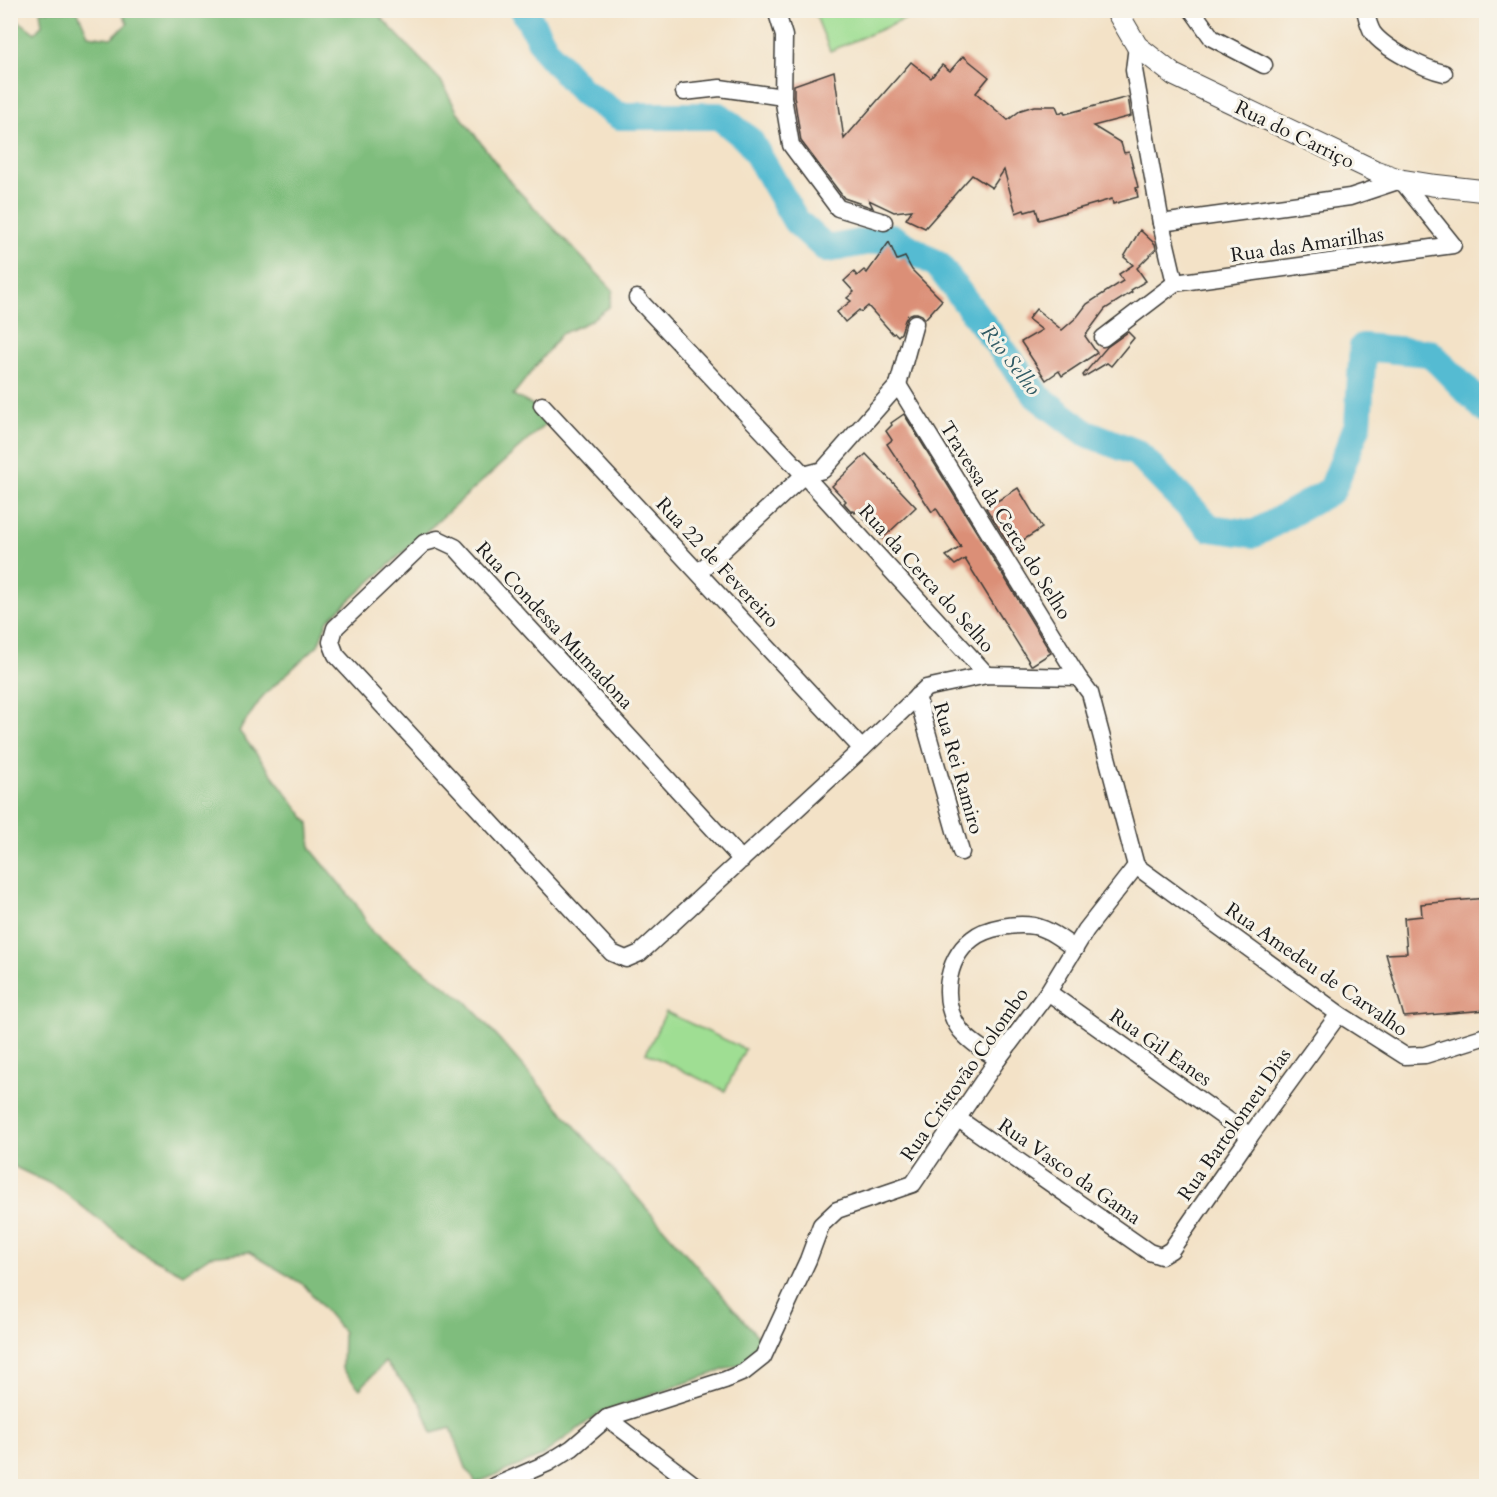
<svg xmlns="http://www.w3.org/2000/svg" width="1497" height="1497" font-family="Cardo,serif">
<rect width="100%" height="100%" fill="#f7f3e8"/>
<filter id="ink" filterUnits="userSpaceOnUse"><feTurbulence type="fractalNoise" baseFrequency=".0167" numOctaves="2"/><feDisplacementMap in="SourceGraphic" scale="12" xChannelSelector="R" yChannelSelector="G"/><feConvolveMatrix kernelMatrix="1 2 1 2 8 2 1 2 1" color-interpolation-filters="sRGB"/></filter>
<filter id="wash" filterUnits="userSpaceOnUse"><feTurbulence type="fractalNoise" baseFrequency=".008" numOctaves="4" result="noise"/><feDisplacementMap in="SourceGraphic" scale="24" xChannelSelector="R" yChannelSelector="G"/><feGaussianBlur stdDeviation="1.35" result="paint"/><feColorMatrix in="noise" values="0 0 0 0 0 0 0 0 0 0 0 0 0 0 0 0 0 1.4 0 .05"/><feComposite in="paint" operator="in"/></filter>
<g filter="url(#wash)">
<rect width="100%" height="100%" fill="#f3e2c7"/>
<!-- green -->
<g fill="#9fde93" stroke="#5e7d58" stroke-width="1.5">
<path d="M 814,11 L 907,11 L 910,17 L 830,51 Z"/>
<path d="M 666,1012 L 745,1049 L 725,1091 L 646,1053 Z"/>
</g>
<!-- forest -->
<path fill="#7fbd7d" stroke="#4e6c4c" stroke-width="1.5" d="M 40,11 L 76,11 L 78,12 L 88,35 L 111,38 L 128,23 L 120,11 L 375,11 L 441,81 L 457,111 L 511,183 L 613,290 L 609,307 L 588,322 L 561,334 L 513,395 L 535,406 L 548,422 L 328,620 L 318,645 L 263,696 L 239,731 L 309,823 L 311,849 L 356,904 L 372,932 L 467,1002 L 761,1340 L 747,1362 L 601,1412 L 540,1457 L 476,1483 L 466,1468 L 451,1428 L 432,1433 L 421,1404 L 385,1362 L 360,1389 L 342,1369 L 343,1332 L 304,1285 L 249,1252 L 210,1256 L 183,1274 L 141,1252 L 57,1187 L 17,1168 L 11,1163 L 11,15 L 35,33 L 42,25 Z"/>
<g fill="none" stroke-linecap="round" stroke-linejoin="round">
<!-- river -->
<path stroke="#54bbd2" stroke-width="28" d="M 524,10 L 547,52 L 582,91 L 619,116 L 719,116 L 750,141 L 796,221 L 827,249 L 891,237 L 938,265 L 1037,396 L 1084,432 L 1137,453 L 1210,528 L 1254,534 L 1332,490 L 1358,424 L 1363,347 L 1430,353 L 1486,410"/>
</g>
<g id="blocks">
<!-- building -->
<g fill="#db8f77">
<path d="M 963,56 L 989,77 L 976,93 L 1008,120 L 1021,110 L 1034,106 L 1056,106 L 1059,113 L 1064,111 L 1065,114 L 1128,97 L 1131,116 L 1093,126 L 1121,143 L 1124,153 L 1129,152 L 1138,187 L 1136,188 L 1138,197 L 1113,204 L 1112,199 L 1039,220 L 1036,209 L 1025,212 L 1024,210 L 1016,213 L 1004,170 L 992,188 L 972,175 L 925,228 L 906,219 L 912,210 L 894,212 L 869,200 L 873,208 L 844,198 L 801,141 L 794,96 L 794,85 L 834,71 L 844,139 L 911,62 L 931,78 L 942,65 L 950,71 Z"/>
<path d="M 1140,230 L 1155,244 L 1156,249 L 1137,268 L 1146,281 L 1131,290 L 1132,292 L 1105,309 L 1085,336 L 1097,353 L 1062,376 L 1059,371 L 1046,380 L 1021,342 L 1042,330 L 1028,319 L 1036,309 L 1062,330 L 1077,317 L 1087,304 L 1123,281 L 1119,274 L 1133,265 L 1124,257 Z"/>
<path d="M 889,242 L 897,260 L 905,257 L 912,270 L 942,300 L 925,319 L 922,315 L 917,313 L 913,313 L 908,315 L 905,320 L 901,333 L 898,336 L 895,333 L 893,334 L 868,306 L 861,312 L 859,310 L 845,322 L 837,312 L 851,301 L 847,298 L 854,292 L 844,281 L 854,272 L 857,276 L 864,270 L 867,273 Z"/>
<path d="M 1128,332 L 1134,338 L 1111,366 L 1107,363 L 1084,377 L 1083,375 L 1107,347 Z"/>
<path d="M 904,414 L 1051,653 L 1032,665 L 1031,665 L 965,559 L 955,565 L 946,556 L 961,547 L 936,508 L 932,512 L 887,444 L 892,440 L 886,431 L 892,425 L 891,423 Z"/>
<path d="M 866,454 L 916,507 L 882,539 L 857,511 L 855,513 L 854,511 L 852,512 L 844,503 L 846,501 L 832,486 Z"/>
<path d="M 1018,488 L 1042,528 L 1011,548 L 986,508 Z"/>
<path d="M 1486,898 L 1486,1010 L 1404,1017 L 1386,954 L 1407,953 L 1404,918 L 1422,916 L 1421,904 Z"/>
</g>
</g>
</g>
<g filter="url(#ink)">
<use href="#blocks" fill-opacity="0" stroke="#3c3a36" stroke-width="1.5"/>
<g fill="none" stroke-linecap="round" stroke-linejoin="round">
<!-- minor casing -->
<g stroke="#3c3a36" stroke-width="19">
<g id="minor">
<path d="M 776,10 L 784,36 L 783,97 L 791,145 L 838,208 L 884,222"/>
<path d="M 1192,10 L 1212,38 L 1264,65"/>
<path d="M 1365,10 C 1367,18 1369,27 1373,33 C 1385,49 1425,69 1444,73"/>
<path d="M 1137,46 L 1134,70 L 1161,223 L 1175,283"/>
<path d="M 684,92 L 720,88 L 783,97"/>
<path d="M 637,298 L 804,475 L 987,675"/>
<path d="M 1103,338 L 1175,283 L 1453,245 L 1401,180 L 1350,197 L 1161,223"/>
<path d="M 898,385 L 1078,677 L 1090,693 L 1136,866"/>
<path d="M 542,405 L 862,749"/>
<path d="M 699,572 L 804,475 L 823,470 L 898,385 L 915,323"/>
<path d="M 917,696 L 961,852"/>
<path d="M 742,860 L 455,547 L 438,539 L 424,543 L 335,628 L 331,642 L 336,655 L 612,953 L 626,959 L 640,953 L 862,749 L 926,688 L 987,675 L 1078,677"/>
<path d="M 1136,866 L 1339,1014 L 1405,1056 L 1425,1055 L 1486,1036"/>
<path d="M 1048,992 L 1250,1136"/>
<path d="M 998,1059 C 985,1051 971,1043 961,1031 C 940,1004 945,960 972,939 C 986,927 1017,923 1034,926 C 1049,929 1063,940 1075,949"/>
<path d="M 957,1118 L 1149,1252 L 1161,1256 L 1171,1250 L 1250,1136 L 1339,1014"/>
<path d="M 607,1418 L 696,1486"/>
<path d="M 495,1486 L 548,1463 L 572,1448 L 607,1418 L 725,1380 L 744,1372 L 763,1357 L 808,1260 L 821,1225 L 837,1210 L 913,1184 L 998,1059 L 1048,992 L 1086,930 L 1136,866"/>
</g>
</g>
<!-- tertiary casing -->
<g stroke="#3c3a36" stroke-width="23">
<path id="tertiary" d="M 1116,10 L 1137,46 L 1174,75 L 1375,171 L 1401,180 L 1432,185 L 1486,191"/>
</g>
<!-- minor -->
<use href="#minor" stroke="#fff" stroke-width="16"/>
<!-- tertiary -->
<use href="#tertiary" stroke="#fff" stroke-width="21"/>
</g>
</g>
<g text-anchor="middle" stroke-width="6" stroke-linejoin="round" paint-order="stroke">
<!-- street labels -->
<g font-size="20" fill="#1c1c1c" stroke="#f7f3e8">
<text transform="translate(1295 134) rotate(26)" y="7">Rua do Carriço</text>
<text transform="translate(1307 244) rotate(-8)" y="7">Rua das Amarilhas</text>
<text transform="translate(1006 520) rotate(58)" y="7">Travessa da Cerca do Selho</text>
<text transform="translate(718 562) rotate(47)" y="7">Rua 22 de Fevereiro</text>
<text transform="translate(927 578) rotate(48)" y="7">Rua da Cerca do Selho</text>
<text transform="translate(555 625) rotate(47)" y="7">Rua Condessa Mumadona</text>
<text transform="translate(959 768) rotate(74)" y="7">Rua Rei Ramiro</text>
<text transform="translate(1317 969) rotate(35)" y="7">Rua Amedeu de Carvalho</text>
<text transform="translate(1161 1047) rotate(35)" y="7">Rua Gil Eanes</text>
<text transform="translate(964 1074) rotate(-55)" y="7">Rua Cristovão Colombo</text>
<text transform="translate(1234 1124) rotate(-55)" y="7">Rua Bartolomeu Dias</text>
<text transform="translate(1070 1171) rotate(35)" y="7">Rua Vasco da Gama</text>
</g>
<!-- water labels -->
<g font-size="21" font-style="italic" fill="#325c65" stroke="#f7f3e8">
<text transform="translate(1011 360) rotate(52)" y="7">Rio Selho</text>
</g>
</g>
<!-- margin -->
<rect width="1497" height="1497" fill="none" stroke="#f7f3e8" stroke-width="36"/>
</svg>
